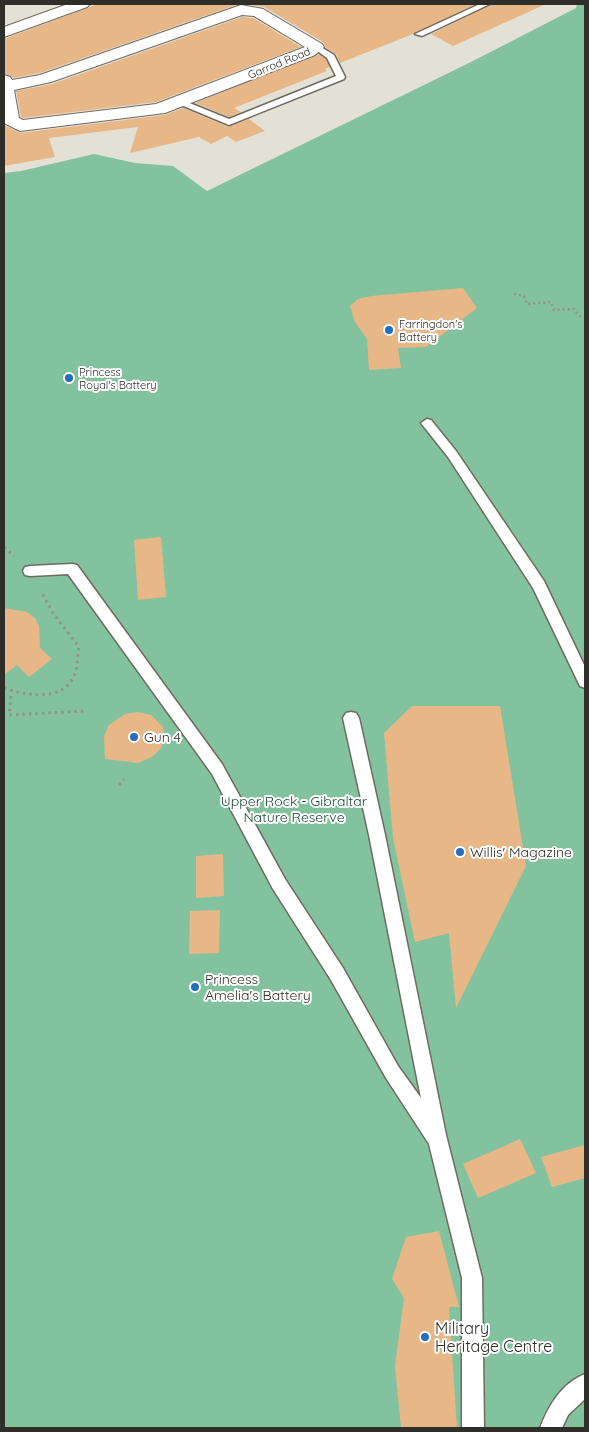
<svg xmlns="http://www.w3.org/2000/svg" width="589" height="1432" font-family="Quicksand,sans-serif">
<rect width="100%" height="100%" fill="#e3e1d5"/>
<!-- green -->
<path fill="#83c29e" d="M 577,4 L 585,4 L 585,1428 L 4,1428 L 4,173 L 21,171 L 94,154 L 135,163 L 173,166 L 207,191 L 471,62 L 576,8 Z"/>
<!-- building -->
<g fill="#e8b787">
<path d="M 98,4 L 239,4 L 40,73 L 13,78 L 4,73 L 4,39 Z"/>
<path d="M 245,4 L 476,4 L 413,34 L 340,63 L 336,54 L 326,48 L 323,42 L 264,7 Z"/>
<path d="M 492,4 L 546,4 L 453,46 L 431,34 Z"/>
<path d="M 242,17 L 253,18 L 301,47 L 156,102 L 23,118 L 21,117 L 16,91 L 52,84 Z"/>
<path d="M 319,54 L 326,59 L 330,67 L 325,69 L 327,71 L 234,108 L 241,112 L 229,117 L 195,103 Z"/>
<path d="M 183,108 L 228,127 L 249,119 L 265,131 L 236,142 L 227,136 L 211,144 L 199,137 L 130,153 L 138,127 L 49,138 L 55,157 L 4,166 L 4,125 L 20,133 L 165,115 Z"/>
<path d="M 463,288 L 477,308 L 426,347 L 398,348 L 401,368 L 369,370 L 367,339 L 355,322 L 350,306 L 358,299 L 371,296 Z"/>
<path d="M 161,537 L 166,597 L 138,600 L 134,540 Z"/>
<path d="M 4,608 L 27,612 L 35,618 L 39,626 L 40,648 L 52,659 L 29,677 L 17,665 L 4,675 Z"/>
<path d="M 412,706 L 500,706 L 526,866 L 456,1008 L 449,933 L 415,942 L 393,838 L 384,733 Z"/>
<path d="M 138,712 L 151,715 L 163,727 L 164,738 L 161,748 L 152,757 L 138,763 L 105,759 L 104,736 L 109,725 L 125,714 Z"/>
<path d="M 223,854 L 224,896 L 196,898 L 196,856 Z"/>
<path d="M 220,910 L 219,953 L 189,954 L 190,911 Z"/>
<path d="M 520,1139 L 536,1173 L 478,1198 L 463,1164 Z"/>
<path d="M 585,1145 L 585,1178 L 552,1187 L 541,1157 Z"/>
<path d="M 439,1231 L 459,1307 L 449,1307 L 457,1428 L 401,1428 L 395,1366 L 404,1298 L 392,1279 L 406,1237 Z"/>
</g>
<g fill="none" stroke-linecap="round" stroke-linejoin="round">
<!-- lane casing -->
<g stroke="#6e6b61" stroke-width="3">
<g id="lane">
<path d="M 480,4 L 490,4 L 422,36 L 415,34 Z"/>
<path d="M 316,44 L 334,55 L 345,77 L 344,79 L 229,125 L 174,102 L 179,99 L 182,100 L 229,119 L 336,76 L 327,58 L 312,47 Z"/>
<path d="M 427,419 L 431,420 L 456,451 L 544,581 L 585,667 L 585,688 L 580,686 L 533,588 L 448,457 L 421,423 Z"/>
<path d="M 72,564 L 77,565 L 222,764 L 285,879 L 343,968 L 398,1066 L 421,1098 L 369,835 L 343,718 L 346,713 L 351,712 L 356,713 L 359,718 L 385,835 L 446,1135 L 482,1278 L 484,1428 L 462,1428 L 462,1278 L 429,1144 L 386,1078 L 331,980 L 273,889 L 212,774 L 68,574 L 30,576 L 25,575 L 23,571 L 25,567 L 30,566 Z"/>
<path d="M 585,1374 L 585,1399 L 568,1415 L 562,1428 L 540,1428 C 549,1405 561,1384 585,1374 Z"/>
</g>
</g>
<!-- street casing -->
<g stroke="#6e6b61" stroke-width="2">
<path id="street" d="M 241,5 L 263,9 L 322,44 L 324,47 L 315,55 L 165,113 L 20,131 L 4,123 L 4,75 L 10,77 L 12,80 L 40,75 ZM 242,15 L 254,16 L 305,47 L 156,104 L 23,120 L 19,118 L 14,90 L 51,82 Z"/>
</g>
<!-- primary casing -->
<g stroke="#6e6b61" stroke-width="2">
<path id="primary" d="M 68,4 L 90,4 L 87,7 L 4,37 L 4,27 Z"/>
</g>
<!-- path-far1 -->
<path stroke="#949289" stroke-width="2.5" stroke-dasharray="2 3" stroke-linecap="butt" d="M 514,294 L 524,296 L 527,304 L 551,302 L 554,310 L 574,309 L 579,316 L 585,316"/>
<!-- path -->
<g stroke="#949289" stroke-width="3" stroke-dasharray="2.5 4" stroke-linecap="butt">
<path d="M 4,547 L 14,556"/>
<path d="M 4,688 C 25,695 60,702 73,678 C 78,669 77,657 79,647 L 53,613 L 42,593"/>
<path d="M 11,696 L 9,715 L 86,711"/>
<path d="M 119,785 L 124,779"/>
</g>
<!-- lane -->
<use href="#lane" fill="#fff" fill-rule="evenodd"/>
<!-- street -->
<use href="#street" fill="#fff" fill-rule="evenodd"/>
<!-- primary -->
<use href="#primary" fill="#fff" fill-rule="evenodd"/>
</g>
<!-- markers -->
<g fill="#256ebe" stroke="#fff" stroke-width="2">
<circle cx="389" cy="330" r="5"/>
<circle cx="69" cy="378" r="5"/>
<circle cx="134" cy="737" r="5"/>
<circle cx="460" cy="852" r="5"/>
<circle cx="195" cy="987" r="5"/>
<circle cx="425" cy="1337" r="5"/>
</g>
<g text-anchor="middle" stroke-width="4" stroke-linejoin="round" paint-order="stroke">
<!-- far-street labels -->
<g font-size="11" fill="#2f2e29" stroke="#fff">
<text transform="translate(279 63) rotate(-22)" y="4">Garrod Road</text>
</g>
<!-- far-poi labels -->
<g font-size="11" fill="#2f2e29" stroke="#fff" text-anchor="start">
<text x="399" y="328">Farringdon's<tspan x="399" dy="13">Battery</tspan></text>
<text x="79" y="376">Princess<tspan x="79" dy="13">Royal's Battery</tspan></text>
</g>
<!-- poi labels -->
<g font-size="14" fill="#2f2e29" stroke="#fff" text-anchor="start">
<text x="144" y="742">Gun 4</text>
<text x="470" y="857">Willis' Magazine</text>
<text x="205" y="984">Princess<tspan x="205" dy="16">Amelia's Battery</tspan></text>
</g>
<!-- park labels -->
<g font-size="14" fill="#174931" stroke="#fff">
<text x="294" y="806">Upper Rock - Gibraltar<tspan x="294" dy="16">Nature Reserve</tspan></text>
</g>
<!-- near-poi labels -->
<g font-size="16" fill="#2f2e29" stroke="#fff" text-anchor="start">
<text x="435" y="1334">Military<tspan x="435" dy="18">Heritage Centre</tspan></text>
</g>
</g>
<!-- border -->
<rect width="589" height="1432" fill="none" stroke="#2f2e29" stroke-width="10"/>
</svg>
